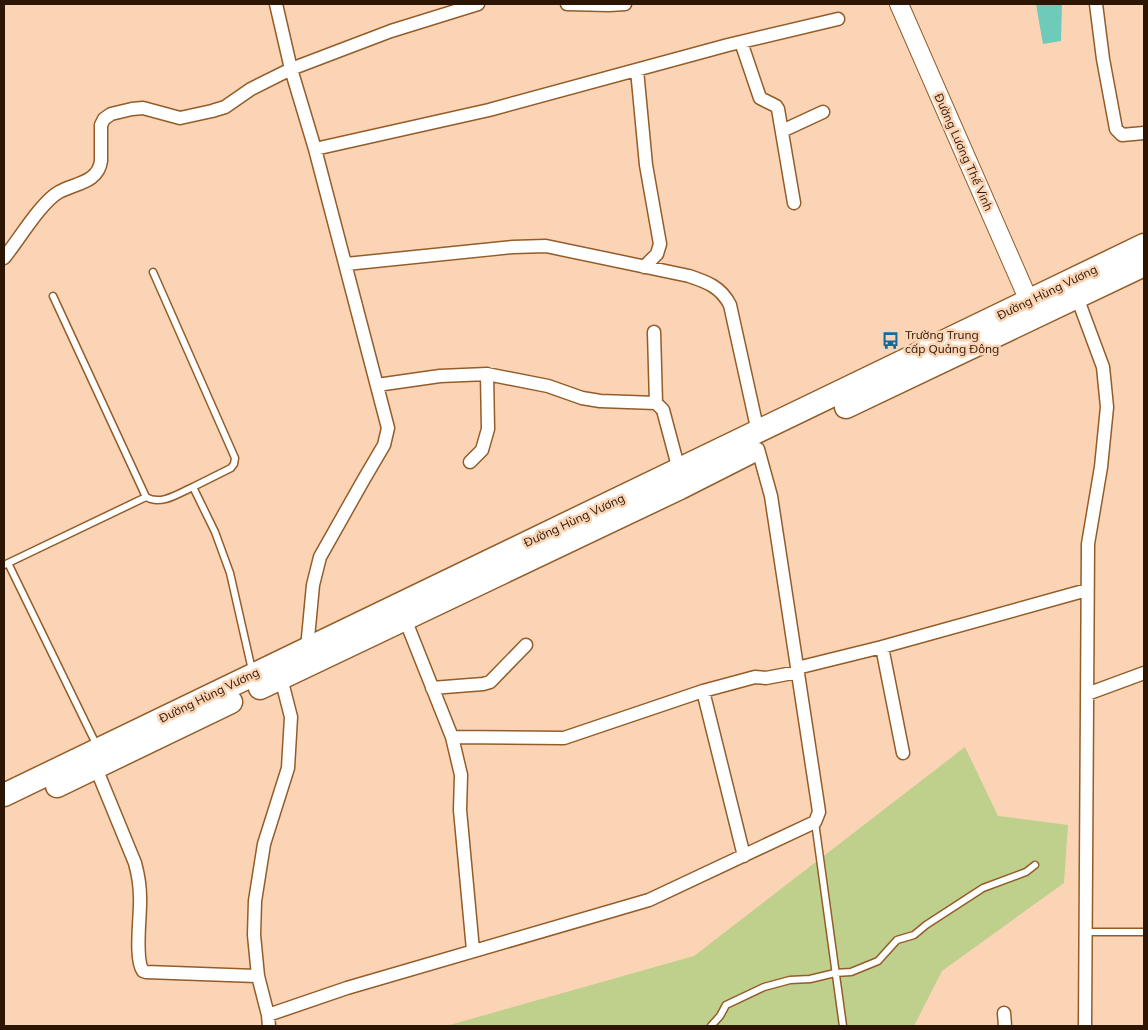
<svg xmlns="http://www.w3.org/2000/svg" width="1148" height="1030" viewBox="0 0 1148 1030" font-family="Mulish,sans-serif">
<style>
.green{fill:#bed08c}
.building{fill:#6ecab9}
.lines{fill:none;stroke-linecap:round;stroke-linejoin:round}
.lane-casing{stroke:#945c28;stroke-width:9}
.street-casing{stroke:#945c28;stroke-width:15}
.secondary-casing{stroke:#945c28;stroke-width:20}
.highway-casing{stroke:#945c28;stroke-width:25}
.lane{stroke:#fff;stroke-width:6}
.street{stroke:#fff;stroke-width:12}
.secondary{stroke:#fff;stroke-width:18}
.highway{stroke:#fff;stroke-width:22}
.labels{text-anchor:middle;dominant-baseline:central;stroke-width:5;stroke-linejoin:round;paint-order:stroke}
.street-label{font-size:12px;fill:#2c1502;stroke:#fad4b5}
.poi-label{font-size:12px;fill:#2c1502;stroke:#fad4b5;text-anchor:start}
</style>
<rect width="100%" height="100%" fill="#fad4b5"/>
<path class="green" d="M965 747 998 816 1068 825 1064 883 942 971 914 1026H446L694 956Z"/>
<path class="building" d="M1036 4H1062L1061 41 1043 44Z"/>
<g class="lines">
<defs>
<path id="lane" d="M153 272 235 458 234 464 231 468 193 487
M53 296 146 497C161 506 179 493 193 487L215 532 230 573 252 670
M8 563 97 746
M4 565 146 497
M815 822 843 1026
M1086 932H1144
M711 1026 720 1016 726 1005 764 987 790 980 810 979 835 973 851 972 878 961 897 940 914 935 926 925 983 888 1026 872 1035 865"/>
<path id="street" d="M276 4 291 69 315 149 388 428 384 445 364 479 320 557 313 585 307 648
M567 4 609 5 625 4
M1096 4 1103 59 1116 129 1122 135 1144 133
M741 42 760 98 776 106 778 109 794 203
M637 70 646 165 660 244 657 254 644 267
M782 131 823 112
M315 149 489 110 728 45 838 19
M4 258C18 241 41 202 59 192 75 183 98 183 101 161V125L104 119 111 114 132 109 143 108 180 118 212 111 225 107 251 89 291 69 391 31 478 4
M346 264 513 247 546 246 689 276C707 282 721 287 730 305L758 432
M1077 297 1103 367 1107 407 1101 467 1088 544 1085 1026
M654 332 656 403
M377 385 440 376 487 374 548 386 582 398 600 401 656 403 663 410 679 470
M470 462 482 450 488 429 487 374
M405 619 452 737 461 775 460 810 473 950
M882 647 903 753
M797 668 882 647 1087 590
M432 688 483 684 490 682 526 645
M703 691 744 856
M1087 694 1144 673
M452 737 564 738 703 691 755 677 766 678 798 672
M96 768 135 863C138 874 140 885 140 897 141 914 134 959 143 971L146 972 258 976
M1004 1013 1005 1026
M268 1015 347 988 649 900 815 822 819 812 818 805 771 496 758 449
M269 1026 268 1015 258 976 254 935 255 901 264 844 288 768 291 717 281 678"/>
<path id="secondary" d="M899 4 1029 301"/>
<path id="highway" d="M846 407 1144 265
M260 688 680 488 751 452
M57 786 231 702
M4 795 1144 245"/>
</defs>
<use href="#lane" class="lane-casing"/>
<use href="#street" class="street-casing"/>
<use href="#secondary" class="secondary-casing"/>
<use href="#highway" class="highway-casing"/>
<use href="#lane" class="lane"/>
<use href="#street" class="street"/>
<use href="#secondary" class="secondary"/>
<use href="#highway" class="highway"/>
</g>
<defs>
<symbol id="bus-bare" viewBox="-9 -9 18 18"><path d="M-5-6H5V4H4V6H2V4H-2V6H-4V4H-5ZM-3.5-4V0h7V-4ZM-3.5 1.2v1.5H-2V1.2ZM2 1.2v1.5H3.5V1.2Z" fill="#156a9b" stroke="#fad4b5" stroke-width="2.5" paint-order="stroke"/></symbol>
</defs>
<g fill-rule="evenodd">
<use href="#bus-bare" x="878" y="328" width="25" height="25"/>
</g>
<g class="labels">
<g class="street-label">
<text transform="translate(964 152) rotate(66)">Đường Lương Thế Vinh</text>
<text transform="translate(1047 292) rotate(-26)">Đường Hùng Vương</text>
<text transform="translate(574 520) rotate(-25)">Đường Hùng Vương</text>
<text transform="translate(209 695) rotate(-26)">Đường Hùng Vương</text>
</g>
<g class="poi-label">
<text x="905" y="334">Trường Trung<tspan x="905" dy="14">cấp Quảng Đông</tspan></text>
</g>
</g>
<rect width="1148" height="1030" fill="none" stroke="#2c1502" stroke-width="10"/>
</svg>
